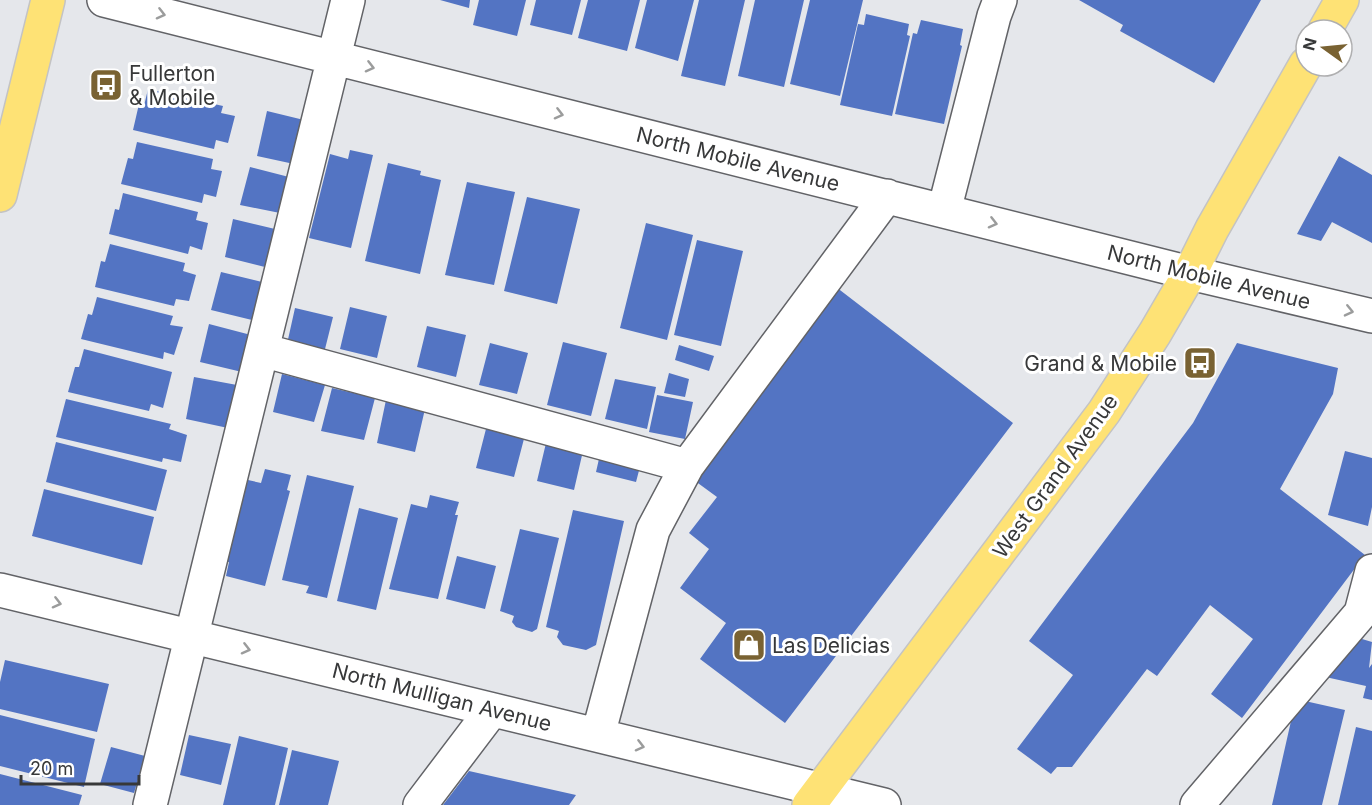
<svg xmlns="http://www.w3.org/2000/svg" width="1372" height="805" viewBox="0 0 1372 805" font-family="Inter,sans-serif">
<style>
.building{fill:#5374c3}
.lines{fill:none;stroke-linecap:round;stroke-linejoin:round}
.minor-casing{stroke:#626367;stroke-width:36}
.major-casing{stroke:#c3c3c4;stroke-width:36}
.minor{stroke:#fff;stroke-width:33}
.major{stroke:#fee275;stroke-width:33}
.oneway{stroke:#9b9c9c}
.labels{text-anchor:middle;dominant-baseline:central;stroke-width:6;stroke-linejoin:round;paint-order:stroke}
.poi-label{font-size:21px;fill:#373839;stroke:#fff;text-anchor:start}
.street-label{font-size:21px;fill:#373839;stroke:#fff}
</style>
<rect width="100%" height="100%" fill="#e5e7eb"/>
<path class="building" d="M440 0H470L469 8Z
M479 0H526L517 36 473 25Z
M536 0H581L572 35 530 25Z
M588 0H640L627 51 578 38Z
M647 0H694L678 61 635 48Z
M699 0H745L725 86 681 76Z
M755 0H804L784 87 738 76Z
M810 0H863L840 96 790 84Z
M1079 0H1261L1214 83 1120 31 1123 25Z
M866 14 909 24 907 35 910 36 892 116 840 105 858 24 864 25Z
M921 20 963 29 960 45 962 46 944 124 895 114 913 33 917 34Z
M148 89 223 106 221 113 235 116 228 143 216 140 214 149 133 130 139 104 144 106Z
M267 111 304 120 294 164 257 156Z
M137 142 213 159 211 169 222 171 216 197 204 194 202 203 121 184 128 158 133 159Z
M350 150 373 155 351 248 309 238 330 154 348 159Z
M1339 156 1372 175V243L1332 222 1321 241 1297 234Z
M388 163 421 171 420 175 441 180 420 274 365 261Z
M250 167 289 177 280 213 240 205Z
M467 182 515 192 494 285 445 275Z
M123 193 198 212 196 220 208 223 202 250 190 246 188 254 109 234 115 209 119 210Z
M527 197 580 209 557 304 504 291Z
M233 219 275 229 265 267 225 257Z
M646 223 693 235 667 340 620 328Z
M697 240 743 251 721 346 674 335Z
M110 244 185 263 183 271 196 275 189 301 176 299 174 306 95 287 101 261 105 262Z
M221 272 262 282 252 320 211 310Z
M836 287 1013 423 785 723 700 659 726 623 680 588 709 549 689 533 717 497 691 478Z
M97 297 173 316 170 325 183 327 174 355 164 352 163 359 81 339 88 314 92 315Z
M350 307 387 316 377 358 340 349Z
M295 308 333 317 324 353 287 344Z
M209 324 251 335 242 372 200 362Z
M427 326 466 335 456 377 417 367Z
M563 342 607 353 591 416 547 405Z
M490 343 528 353 517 394 479 385Z
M1237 343 1338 368 1333 394 1280 489 1365 555 1242 718 1211 694 1253 639 1210 605 1157 676 1147 669 1072 767H1057L1051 774 1017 749 1073 675 1029 641 1193 423Z
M679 345 714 356 709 371 675 360Z
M84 349 172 372 163 408 151 404 149 411 68 392 75 367H79Z
M669 373 689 379 685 397 664 393Z
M282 374 325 385 314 422 273 412Z
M194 377 237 385 228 428 186 419Z
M615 379 656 387 647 429 605 419Z
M332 388 375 398 364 440 321 431Z
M657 395 693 402 685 439 649 432Z
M66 399 171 424 169 429 187 435 181 462 163 458 162 462 56 437Z
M386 400 425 409 415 452 377 443Z
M487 425 525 435 514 477 476 468Z
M56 442 167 470 156 511 46 482Z
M546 443 583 451 574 490 537 481Z
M601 450 642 459 636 482 596 472Z
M1345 451 1372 458V507L1368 526 1328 515Z
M265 469 291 475 287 490 290 491 265 586 226 576 229 562H227L248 480 261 483Z
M307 475 354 486 327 598 306 593 309 586 282 580Z
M44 489 154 517 142 565 32 536Z
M430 495 459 502 455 515H458L438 599 389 589 411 504 427 508Z
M359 508 398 518 376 610 337 601Z
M573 510 624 521 596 645 586 650 563 645 557 637 559 631 546 627Z
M520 529 559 538 537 629 532 632 516 627 512 622 514 616 500 611Z
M457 556 496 566 485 609 446 599Z
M1352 636 1372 642 1369 668 1372 664V700L1363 698 1366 686 1321 676Z
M5 660 109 684 97 732 0 709V682Z
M1296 699 1345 710 1322 805H1272Z
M0 715 95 739 84 787 0 766Z
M1356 727 1372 731V805H1338Z
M189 735 231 744 221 785 180 775Z
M239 736 288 748 275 805H223Z
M111 747 145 756 134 793 100 784Z
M292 750 339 761 328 805H279Z
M469 771 576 795 569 805H443Z
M0 774 82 795 79 805H0Z"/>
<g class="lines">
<defs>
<path id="minor" d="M104 0 1190 273 1372 316
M944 211 994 16 1000 0
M262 350 687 466
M0 590 884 805
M598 735 653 530 687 466 887 196
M150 805 348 0
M420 805 492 710
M1197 805 1361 613 1372 571"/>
<path id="major" d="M1325 30 1342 0
M0 195 48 0
M809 805 1104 412 1155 333 1190 273 1212 229 1306 64"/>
</defs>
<use href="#minor" class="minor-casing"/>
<use href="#major" class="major-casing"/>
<use href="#minor" class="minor"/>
<use href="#major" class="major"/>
</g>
<defs><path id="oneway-chevron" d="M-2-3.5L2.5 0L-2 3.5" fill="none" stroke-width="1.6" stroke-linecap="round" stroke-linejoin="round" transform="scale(1.5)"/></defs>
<g class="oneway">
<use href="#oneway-chevron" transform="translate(161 14) rotate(14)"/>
<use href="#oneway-chevron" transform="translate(370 67) rotate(14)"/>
<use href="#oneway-chevron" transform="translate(559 114) rotate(14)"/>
<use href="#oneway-chevron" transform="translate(993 223) rotate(14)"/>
<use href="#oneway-chevron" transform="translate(1349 311) rotate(13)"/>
<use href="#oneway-chevron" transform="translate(57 603) rotate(14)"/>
<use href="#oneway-chevron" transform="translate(246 649) rotate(14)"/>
<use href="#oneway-chevron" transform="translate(640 746) rotate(14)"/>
</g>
<defs>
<symbol id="bus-square" viewBox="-11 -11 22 22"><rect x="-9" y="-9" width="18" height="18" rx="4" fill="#796232" stroke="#fff"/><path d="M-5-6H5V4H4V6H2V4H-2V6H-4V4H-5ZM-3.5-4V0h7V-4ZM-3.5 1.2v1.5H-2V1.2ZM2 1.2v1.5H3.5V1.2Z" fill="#fff"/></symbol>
<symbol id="shop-square" viewBox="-11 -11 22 22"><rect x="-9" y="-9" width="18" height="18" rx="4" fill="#796232" stroke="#fff"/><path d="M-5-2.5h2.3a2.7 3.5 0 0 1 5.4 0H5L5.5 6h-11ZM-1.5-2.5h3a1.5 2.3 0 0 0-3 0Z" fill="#fff"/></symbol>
</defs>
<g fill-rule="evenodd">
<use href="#bus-square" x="87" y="66" width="38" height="38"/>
<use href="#bus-square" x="1181" y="344" width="38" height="38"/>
<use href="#shop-square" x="730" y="626" width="38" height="38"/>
</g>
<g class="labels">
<g class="poi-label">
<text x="129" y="73">Fullerton<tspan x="129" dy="24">&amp; Mobile</tspan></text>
<text x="1177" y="363" text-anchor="end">Grand &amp; Mobile</text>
<text x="772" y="645">Las Delicias</text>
</g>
<g class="street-label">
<text transform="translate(738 159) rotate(14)">North Mobile Avenue</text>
<text transform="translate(1209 277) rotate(14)">North Mobile Avenue</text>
<text transform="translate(1055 476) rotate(-54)">West Grand Avenue</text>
<text transform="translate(442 697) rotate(14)">North Mulligan Avenue</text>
</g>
</g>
<g transform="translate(1324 48) rotate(285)"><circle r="28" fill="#ffffff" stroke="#afafb0" stroke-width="1.5"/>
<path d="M0-4.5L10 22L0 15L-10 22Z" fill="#796232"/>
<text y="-9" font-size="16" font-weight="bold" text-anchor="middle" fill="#373839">N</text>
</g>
<path d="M21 775v9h118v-9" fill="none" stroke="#373839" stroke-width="3"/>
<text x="30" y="775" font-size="18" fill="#373839" stroke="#ffffff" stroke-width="4.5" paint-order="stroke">20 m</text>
</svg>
